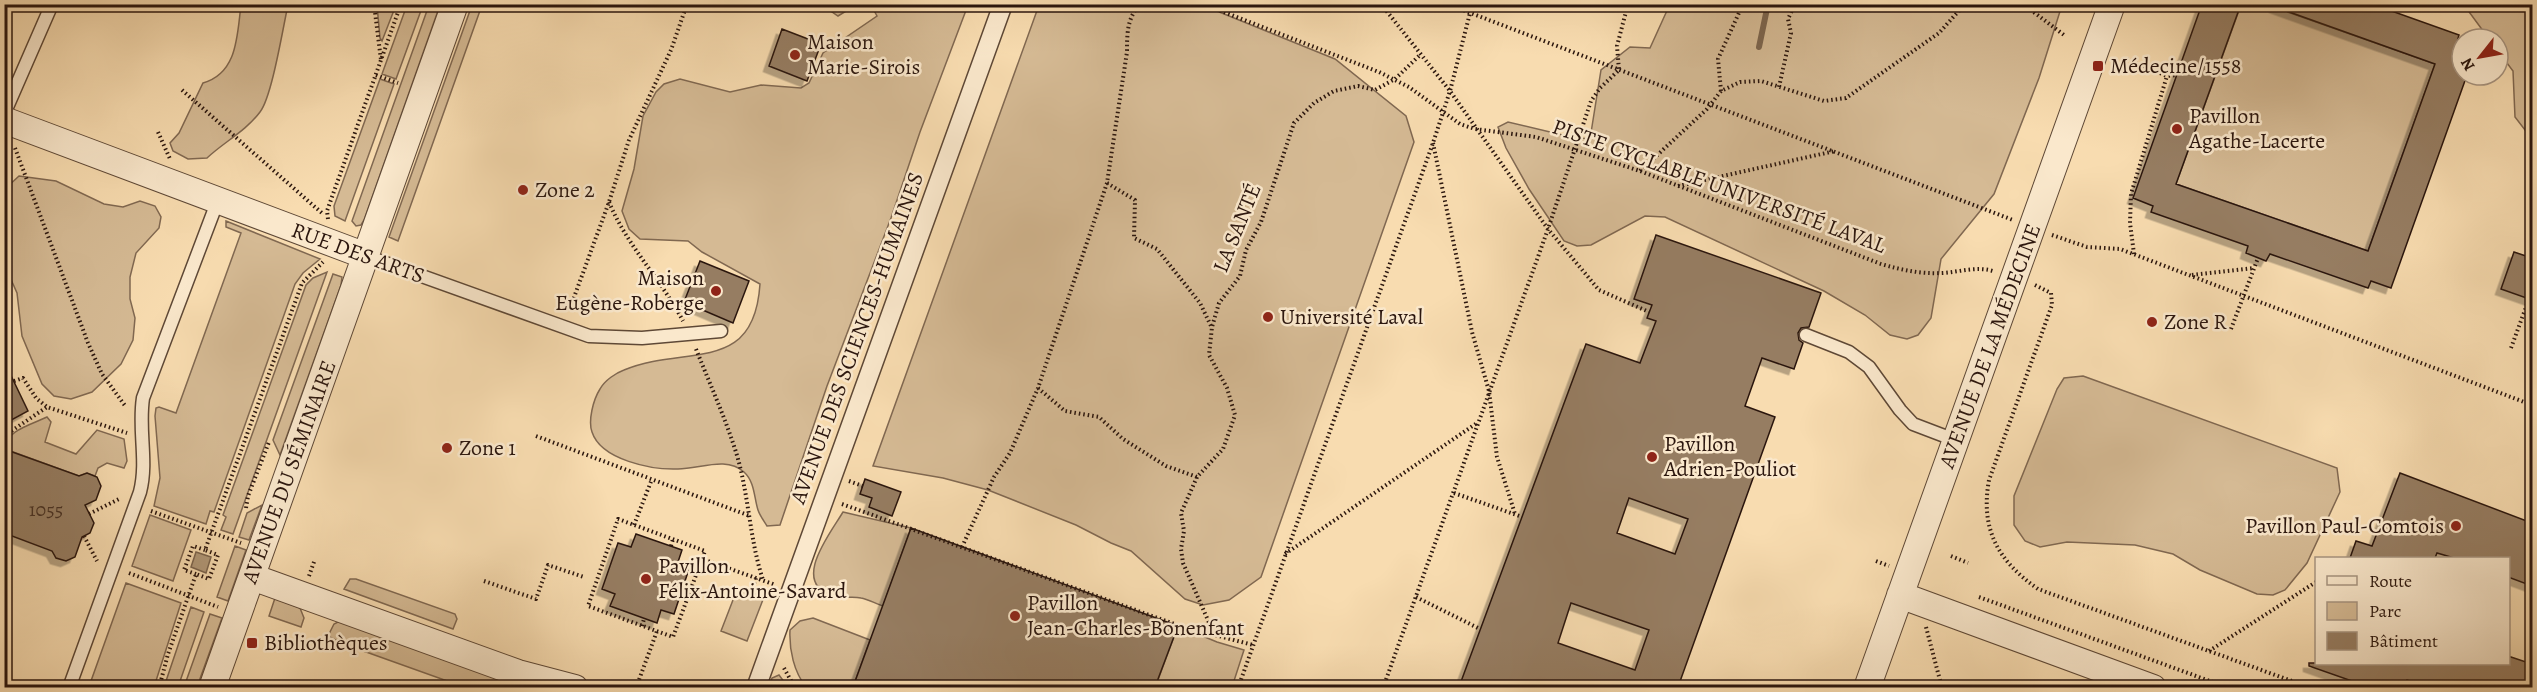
<svg xmlns="http://www.w3.org/2000/svg" width="2537" height="692" viewBox="0 0 2537 692" font-family="Alegreya,serif">
<style>
.green{fill:#d5ba94;stroke:#806851;stroke-width:1.5}
.water{fill:#b29979;stroke:#7c654e;stroke-width:1.5}
.lines{fill:none;stroke-linecap:round;stroke-linejoin:round}
.stream{stroke:#7c654e;stroke-width:6}
.building{fill:#967d62;stroke:#2b160e;stroke-width:1.5;fill-rule:evenodd;filter:url(#shadow)}
.service-casing{stroke:#5e4836;stroke-width:15}
.pedestrian-casing{stroke:#5e4836;stroke-width:21}
.minor-casing{stroke:#5e4836;stroke-width:28}
.path{stroke:#2b160e;stroke-width:4;stroke-dasharray:1.5 3;stroke-linecap:butt}
.service{stroke:#fae8cc;stroke-width:12}
.pedestrian{stroke:#fae8cc;stroke-width:18}
.minor{stroke:#fae8cc;stroke-width:26}
.poi-dot{fill:#8f2418;stroke:#fae8cc;stroke-width:2}
.labels{text-anchor:middle;dominant-baseline:central;stroke-width:5;stroke-linejoin:round;paint-order:stroke}
.number-label{font-size:20px;fill:#463023}
.poi-label{font-size:22px;fill:#2b160e;stroke:#fae8cc;text-anchor:start}
.street-label{font-size:22px;fill:#2b160e;stroke:#fae8cc}
</style>
<defs>
<filter id="shadow"><feDropShadow dx="-5.5" dy="5.5" stdDeviation="0" flood-color="#0004"/></filter>
</defs>
<rect width="100%" height="100%" fill="#f8dcb0"/>
<filter id="stains"><feTurbulence type="fractalNoise" baseFrequency=".00333" numOctaves="4"/><feColorMatrix values="0 0 0 0 .2 0 0 0 0 .09 0 0 0 0 .02 0 0 0 .5 -.17"/></filter>
<radialGradient id="worn" r=".72"><stop offset=".6" stop-color="#630" stop-opacity="0"/><stop offset="1" stop-color="#630" stop-opacity=".3"/></radialGradient>
<path class="green" d="M1670 4 2062 5 2039 78 1994 194 1941 259 1931 318 1918 335 1907 339 1890 335 1865 315 1824 291 1665 217 1645 216 1591 245 1577 246 1564 241 1529 189 1506 148 1498 127 1508 122 1571 137 1590 139 1601 70 1630 47 1650 48Z
M241 5H288C283 27 272 97 260 112 246 131 224 142 207 158L188 159 173 151 170 143 179 133 203 83C238 73 237 35 241 5Z
M377 5H396L382 41 380 38Z
M407 5H423L396 79 382 74Z
M429 5H440L364 220 361 225 356 226 352 221Z
M472 5H482L398 241 389 237Z
M822 5H856L838 16Z
M871 5H968L920 132 891 218 827 386 780 525 767 526C764 521 760 516 758 510 754 498 755 482 744 472 726 456 700 469 678 469 652 470 601 460 592 432 588 421 593 400 600 389 605 380 616 373 624 370 686 344 754 376 760 284L702 252 688 241 640 239 629 229 622 211 634 169 643 116 656 92 664 84 680 79 730 92 761 85 801 88 809 83 823 53 877 16Z
M1039 5H1202L1335 59 1406 116 1414 142 1261 577 1229 600 1203 605 1185 599 1131 551 1111 543 1076 525 988 490 943 478 873 466Z
M2241 5H2268L2435 64 2368 251 2176 184Z
M2464 5H2532V139L2515 117 2513 71 2498 51V39H2489Z
M380 79 394 84 345 221 335 216 334 206Z
M19 176 56 181 104 204 123 207 140 201 155 206 161 217 159 228 136 253 130 277V299L135 318 133 340 121 364 92 392 71 399 54 396 42 384 22 336 17 293 5 266V189Z
M226 221 320 259 303 273 295 284 214 512 210 511 206 524 154 506 160 478 155 416 156 408 159 407 176 413 241 233 226 227Z
M327 272 233 534 221 530 226 517 223 515 306 285 313 278Z
M333 274 342 277 341 285 280 455 273 440Z
M2083 376 2337 468 2340 492 2307 563 2285 590 2273 595 2257 594 2200 570 2173 554 2135 545 2067 542 2040 547 2025 541 2014 525V496L2057 389 2064 378Z
M47 417 51 422 45 442 76 454 97 430 124 439 127 461 124 468 107 463 98 468 95 476 87 473 79 476 5 449C4 431 33 424 47 417Z
M262 505 249 540 239 537 247 513Z
M843 512 911 528 883 606C876 604 868 599 861 598 852 596 843 599 833 596 790 583 830 534 843 512Z
M150 515 191 530 173 581 132 566Z
M235 546 246 550 228 601 217 597Z
M350 579H356L455 614 457 619 453 629 344 589Z
M126 583 181 603 154 687H101L91 681Z
M738 587 764 597 747 641 721 631Z
M275 598 300 608 304 618 301 627 269 616Z
M191 607 204 612 178 687H164Z
M210 614 222 618 197 687H184Z
M813 618 870 640 853 687H806C794 672 789 650 790 630L800 621Z
M340 621 498 679 502 687H464L341 643 328 636 334 624Z
M1178 626 1217 642 1244 650 1232 687 1155 688Z
M779 675 788 687H769L772 678Z"/>
<path class="water" d="M196 552 211 557 206 573 191 567Z"/>
<g class="lines">
<path class="stream" d="M1759 47 1768 4"/>
</g>
<path class="building" d="M2202 4H2241L2176 184 2368 251 2435 64 2275 7V4H2372L2459 35 2457 42 2462 44V75H2467L2391 288 2371 281 2368 288 2270 254 2266 261 2246 253 2248 246 2151 212 2153 206 2133 198Z
M782 29 821 44 807 81 769 66Z
M1656 235 1821 293 1809 327 1801 328 1798 333 1799 340 1803 343 1794 369 1762 358 1745 406 1775 417 1678 687H1459L1586 344 1640 363 1656 321 1647 318 1652 305 1634 299ZM1629 498 1688 519 1675 554 1617 533ZM1571 603 1649 630 1635 670 1558 643Z
M2514 252 2532 258V300L2501 289Z
M700 261 749 281 733 323 684 302Z
M4 361 28 411 4 424Z
M4 449 79 476 87 473 97 477 101 486 96 500 85 505 94 523 90 533 82 537 75 557 66 561 56 558 52 551 4 533Z
M2400 473 2532 523V586L2508 577V558H2454L2437 553 2435 558H2350L2356 541 2372 546Z
M865 479 901 492 892 516 869 507 872 498 860 494Z
M911 528 1178 626 1155 687H853Z
M636 534 682 550 677 565 689 569 674 614 661 610 657 623 610 606 615 594 602 589 618 543 631 547Z
M2508 656 2532 664V687H2426L2407 680 2404 687H2369L2309 666V663H2508Z"/>
<g class="lines">
<defs>
<path id="service" d="M4 114 52 4
M366 256 589 336 642 338 721 331
M1806 335 1849 352 1869 367 1900 410 1913 424 1955 440
M69 688 140 492C148 461 138 430 143 398L218 200"/>
<path id="pedestrian" d="M756 688 1003 4"/>
<path id="minor" d="M4 120 366 256
M252 577 518 673 575 688
M1900 595 2153 688
M212 688 455 4
M1867 688 2112 4"/>
</defs>
<use href="#service" class="service-casing"/>
<use href="#pedestrian" class="pedestrian-casing"/>
<use href="#minor" class="minor-casing"/>
<path class="path" d="M374 4 381 60
M1203 4 1379 72 1409 87 1460 124 1475 129 1536 137 1640 171 1881 264C1902 270 1920 274 1942 273 1960 272 1976 266 1993 271
M1381 4 1450 91 1548 229 1599 290 1649 312
M1447 4 2013 220
M2023 4 2064 35
M2127 59 2167 76 2177 75
M376 75 398 83
M1779 87 1791 33 1788 19 1795 4
M182 90 323 214
M1721 91 1718 59 1743 4
M158 132 170 159
M1433 143 1472 332 1489 391 1497 457 1515 514
M15 148 88 343 102 374 126 407
M1640 171 1707 109 1721 91 1740 82 1761 81 1824 101 1846 98 1939 33 1965 4
M1107 183 1135 200 1134 238 1157 249 1200 303 1211 326
M1678 186 1835 151
M609 202C627 246 661 279 683 321
M328 219 327 211 401 4
M2052 235 2087 247 2120 249 2532 405
M2134 254 2130 223 2131 194 2167 76
M2192 275 2254 268
M2035 285 2051 293 2052 305 1989 480C1980 529 1998 561 2038 589L2311 688
M569 311 609 202 629 140 671 50 687 4
M2231 329 2258 258
M2511 348 2529 299
M696 349C709 382 724 415 735 449 749 492 749 538 763 580
M14 381 23 378 36 398 47 407 127 433
M1038 388 1065 411 1099 417 1123 439 1166 466 1197 477 1223 449 1235 415 1227 388 1209 355 1212 327 1219 303 1240 276 1246 250 1261 222 1294 123 1314 103 1334 91 1358 86 1375 90 1395 79 1420 55
M4 436 47 407
M536 436 750 516
M1197 477 1181 513 1184 531 1181 549 1183 563 1214 634
M849 481 863 486
M1454 493 1522 517
M842 504 1177 625 1253 645
M246 508 248 496 269 442
M151 511 241 543
M89 514 119 499
M634 525 652 479
M84 536 97 561
M671 546 673 539
M962 547 994 477 1010 453 1038 388 1107 183 1127 52C1127 34 1127 18 1140 4
M1285 554 1477 423
M1951 556 1968 563
M702 559 673 637 588 606 618 519 705 551 702 559 776 585
M1876 561 1889 566
M129 573 218 607
M196 574 184 570 193 546 205 550
M309 576 315 559
M484 581 536 599 548 565 584 577
M751 592 756 578
M1416 597 1480 629
M1979 597 2229 688
M642 626 644 619
M1926 627 1942 688
M2209 651 2316 582
M784 668 795 688
M159 688 168 654 196 574 209 579 218 555 205 550 302 283 323 262
M636 688 657 631
M1238 688 1433 143 1450 91 1470 13
M1383 688 1548 229 1591 101 1600 88 1619 70 1617 46 1628 4"/>
<use href="#service" class="service"/>
<use href="#pedestrian" class="pedestrian"/>
<use href="#minor" class="minor"/>
</g>
<g class="poi-dot">
<circle cx="795" cy="55" r="6"/>
<rect x="2092" y="60" width="12" height="12" rx="3"/>
<circle cx="2177" cy="129" r="6"/>
<circle cx="523" cy="190" r="6"/>
<circle cx="716" cy="291" r="6"/>
<circle cx="1268" cy="317" r="6"/>
<circle cx="2152" cy="322" r="6"/>
<circle cx="447" cy="448" r="6"/>
<circle cx="1652" cy="457" r="6"/>
<circle cx="2456" cy="526" r="6"/>
<circle cx="646" cy="579" r="6"/>
<circle cx="1015" cy="616" r="6"/>
<rect x="246" y="637" width="12" height="12" rx="3"/>
</g>
<g class="labels">
<g class="number-label">
<text x="46" y="509">1055</text>
</g>
<g class="poi-label">
<text x="807" y="42">Maison<tspan x="807" dy="25">Marie-Sirois</tspan></text>
<text x="2110" y="66">Médecine/1558</text>
<text x="2189" y="116">Pavillon<tspan x="2189" dy="25">Agathe-Lacerte</tspan></text>
<text x="535" y="190">Zone 2</text>
<text x="704" y="278" text-anchor="end">Maison<tspan x="704" dy="25">Eugène-Roberge</tspan></text>
<text x="1280" y="317">Université Laval</text>
<text x="2164" y="322">Zone R</text>
<text x="1664" y="444">Pavillon<tspan x="1664" dy="25">Adrien-Pouliot</tspan></text>
<text x="459" y="448">Zone 1</text>
<text x="2444" y="526" text-anchor="end">Pavillon Paul-Comtois</text>
<text x="658" y="566">Pavillon<tspan x="658" dy="25">Félix-Antoine-Savard</tspan></text>
<text x="1027" y="603">Pavillon<tspan x="1027" dy="25">Jean-Charles-Bonenfant</tspan></text>
<text x="264" y="643">Bibliothèques</text>
</g>
<g class="street-label">
<text transform="translate(1719 186) rotate(20)">PISTE CYCLABLE UNIVERSITÉ LAVAL</text>
<text transform="translate(1237 228) rotate(-68)">LA SANTÉ</text>
<text transform="translate(358 253) rotate(20)">RUE DES ARTS</text>
<text transform="translate(857 338) rotate(-70)">AVENUE DES SCIENCES-HUMAINES</text>
<text transform="translate(1990 346) rotate(-70)">AVENUE DE LA MÉDECINE</text>
<text transform="translate(289 472) rotate(-70)">AVENUE DU SÉMINAIRE</text>
</g>
</g>
<rect width="2537" height="692" fill="none" stroke="#f8dcb0" stroke-width="24"/>
<rect x="6" y="6" width="2525" height="680" fill="none" stroke="#2b160e" stroke-width="3"/>
<rect x="12" y="12" width="2513" height="668" fill="none" stroke="#2b160e" stroke-width="1.5"/>
<rect x="2315" y="557" width="195" height="108" fill="#fae8cc" stroke="#a79480" stroke-width="1.5"/>
<rect x="2327" y="576" width="30" height="9" fill="#fae8cc" stroke="#a79480" stroke-width="1.5"/>
<text x="2369" y="587" font-size="18" fill="#2b160e">Route</text>
<rect x="2327" y="602" width="30" height="18" fill="#d5ba94" stroke="#a79480" stroke-width="1.5"/>
<text x="2369" y="617" font-size="18" fill="#2b160e">Parc</text>
<rect x="2327" y="632" width="30" height="18" fill="#967d62" stroke="#a79480" stroke-width="1.5"/>
<text x="2369" y="647" font-size="18" fill="#2b160e">Bâtiment</text>
<g transform="translate(2480 57) rotate(239)"><circle r="28" fill="#fae8cc" stroke="#a79480" stroke-width="1.5"/>
<path d="M0-4.5L10 22L0 15L-10 22Z" fill="#8f2418"/>
<text y="-9" font-size="16" font-weight="bold" text-anchor="middle" fill="#2b160e">N</text>
</g>
<rect width="100%" height="100%" filter="url(#stains)"/>
<rect width="100%" height="100%" fill="url(#worn)"/>
</svg>
